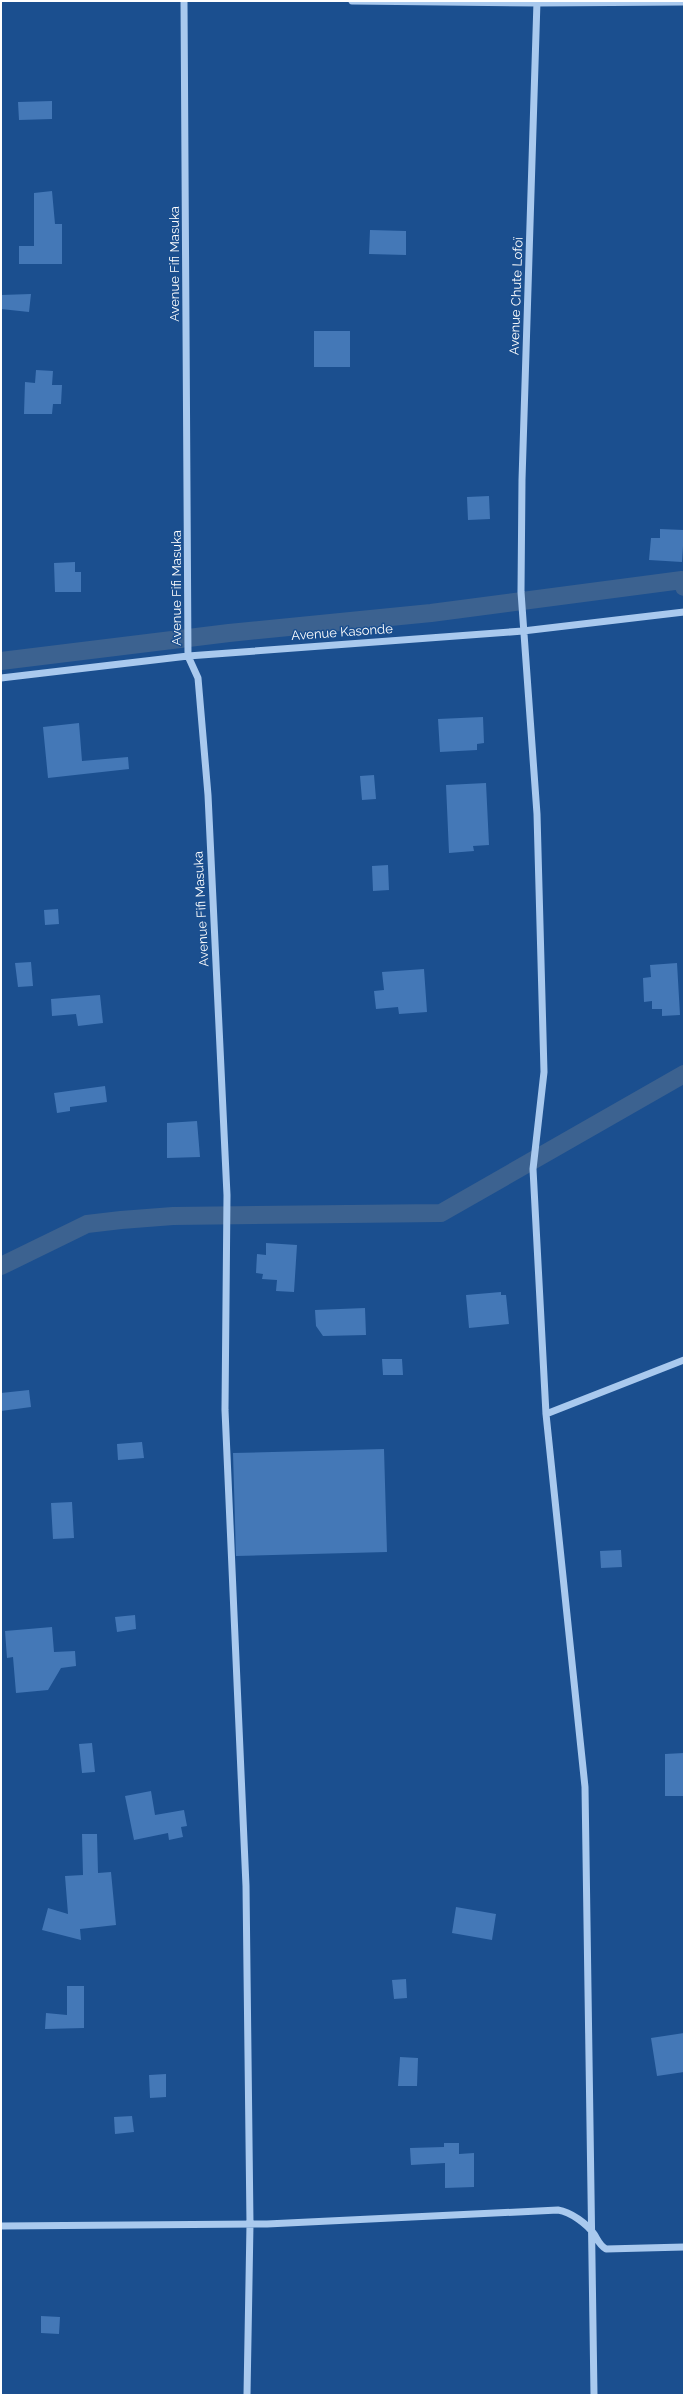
<svg xmlns="http://www.w3.org/2000/svg" width="685" height="2396" viewBox="0 0 685 2396" font-family="Raleway,sans-serif">
<style>
.lines{fill:none;stroke-linecap:round;stroke-linejoin:round}
.canal{stroke:#3c6290;stroke-width:18}
.building{fill:#4478b7}
.minor{stroke:#a9c9ee;stroke-width:7}
.labels{text-anchor:middle;dominant-baseline:central;stroke-width:3;stroke-linejoin:round;paint-order:stroke}
.street-label{font-size:13px;fill:#fff;stroke:#1b4f8f}
</style>
<rect width="100%" height="100%" fill="#1b4f8f"/>
<g class="lines">
<path class="canal" d="M1 661 229 633 431 613 682 580 684 587
M1 1266 87 1224 121 1220 173 1216 441 1213 684 1074"/>
</g>
<path class="building" d="M52 101V119L19 120 18 102Z
M52 191 55 224H62V264H19V246H34V193Z
M370 230 406 231V255L369 254Z
M31 294 29 312 1 309V295Z
M314 331H350V367H314Z
M36 370 53 371 52 385H62L61 404H53L52 414H24L25 382 35 383Z
M489 496 490 519 468 520 467 497Z
M660 529 684 530 682 562 649 560 651 538H660Z
M75 562V572H81V592H55L54 563Z
M483 717 484 743 477 744V750L440 752 438 719Z
M79 723 82 761 128 757 129 769 48 778 43 727Z
M374 775 376 799 362 800 360 776Z
M486 783 489 845 473 846 474 851 449 853 446 785Z
M388 865 389 890 373 891 372 866Z
M58 909 59 924 45 925 44 910Z
M31 962 33 986 18 987 15 963Z
M677 963 680 1015 662 1016V1009H652V1001L644 1002 643 978 651 977 650 965Z
M424 969 427 1012 399 1014 398 1007 376 1009 374 991 384 990 382 972Z
M100 995 103 1023 78 1026 76 1014 52 1016 51 999Z
M105 1086 107 1102 70 1107V1111L57 1113 54 1093Z
M197 1121 200 1157 167 1158V1123Z
M266 1243 297 1245 294 1292 276 1291 277 1280 262 1279 263 1274 256 1273 257 1254 266 1255Z
M501 1292V1295H506L509 1324 469 1328 466 1295Z
M365 1308 366 1335 323 1336 316 1326 315 1310Z
M382 1359H402L403 1375H383Z
M29 1390 31 1407 1 1411V1393Z
M142 1442 144 1458 118 1460 117 1444Z
M384 1449 387 1552 236 1556 233 1453Z
M72 1502 74 1538 53 1539 51 1503Z
M621 1550 622 1567 601 1568 600 1551Z
M135 1615 136 1629 117 1632 115 1617Z
M52 1627 54 1652 75 1651 76 1666 61 1668 48 1690 16 1693 13 1657 7 1658 5 1631Z
M92 1743 95 1772 82 1773 79 1744Z
M684 1753V1796H665V1754Z
M151 1791 155 1815 184 1810 187 1826 181 1827 183 1837 169 1840 168 1833 134 1840 125 1796Z
M82 1834H97L98 1873 111 1872 116 1925 80 1929 81 1940 42 1930 48 1908 68 1914 65 1876 83 1875Z
M456 1907 496 1914 492 1940 452 1933Z
M406 1979 407 1998 394 1999 392 1980Z
M67 1986H84V2028L45 2029 46 2013 67 2015Z
M684 2033V2072L657 2076 651 2038Z
M400 2057 418 2058 417 2086H398Z
M166 2074V2097L150 2098 149 2075Z
M132 2116 134 2132 115 2134 114 2117Z
M444 2143H459V2154L474 2153V2187L445 2188V2163L411 2165 410 2148 444 2147Z
M41 2316 60 2317 59 2334 41 2333Z"/>
<g class="lines">
<path class="minor" d="M184 1 188 656 198 678 208 795 227 1195 225 1410 246 1886 250 2224 247 2395
M352 1 537 3 684 2
M537 1 522 480 521 592 537 814 544 1072 533 1169 546 1414 585 1787 594 2395
M1 678 188 656 523 631 684 612
M546 1414 684 1360
M1 2226 267 2224 558 2210C571 2212 587 2224 594 2234 598 2240 599 2245 606 2249L684 2247"/>
</g>
<g class="labels">
<g class="street-label">
<text transform="translate(174 264) rotate(-90)">Avenue Fifi Masuka</text>
<text transform="translate(516 296) rotate(-88)">Avenue Chute Lofoï</text>
<text transform="translate(176 588) rotate(-90)">Avenue Fifi Masuka</text>
<text transform="translate(342 632) rotate(-4)">Avenue Kasonde</text>
<text transform="translate(201 909) rotate(-93)">Avenue Fifi Masuka</text>
</g>
</g>
<rect width="685" height="2396" fill="none" stroke="#ffffff" stroke-width="4"/>
</svg>
